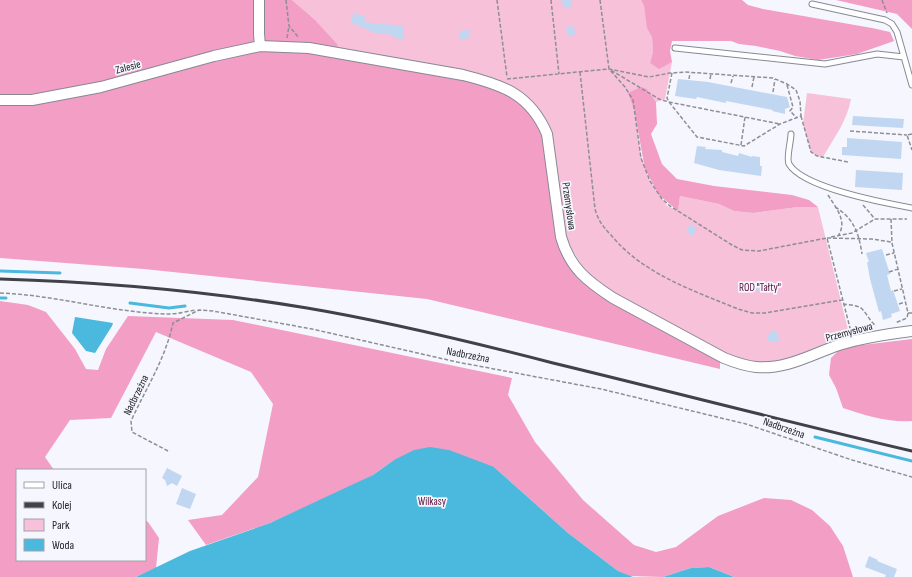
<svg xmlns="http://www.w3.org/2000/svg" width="912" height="577" viewBox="0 0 912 577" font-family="'Sofia Sans Condensed',sans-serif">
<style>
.green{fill:#f6c1d9}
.forest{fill:#f29ec5}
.water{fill:#4bb9dd}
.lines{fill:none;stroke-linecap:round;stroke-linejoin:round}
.stream{stroke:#4bb9dd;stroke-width:3}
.building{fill:#c0d6f1}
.lane-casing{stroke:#888895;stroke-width:7}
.street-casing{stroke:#888895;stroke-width:12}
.path{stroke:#8e8e95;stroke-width:1.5;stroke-dasharray:4 2;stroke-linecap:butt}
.lane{stroke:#fff;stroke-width:5}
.street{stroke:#fff;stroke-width:10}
.rail{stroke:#414147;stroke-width:3}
.labels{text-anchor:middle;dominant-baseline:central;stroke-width:3.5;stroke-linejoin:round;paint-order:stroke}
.street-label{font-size:11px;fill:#242429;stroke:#f6f6fe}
.park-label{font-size:11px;fill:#5a113b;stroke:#f6f6fe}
</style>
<rect width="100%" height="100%" fill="#f6f6fe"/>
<path class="green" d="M292 0H641L644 6 649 30 652 37 653 52 650 63 659 68 672 62 665 99 656 102 647 89 633 100 641 156 649 179 667 206 678 211 680 196 719 204 734 211 753 213 798 207H818L850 338 793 359 769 364 742 361 720 354 609 292 585 271 566 239 547 124 538 108 522 92 497 80 338 53 313 18Z
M807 93 851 99C847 121 834 138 823 157L817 156 811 152 803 124Z"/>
<path class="forest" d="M0 0H292L313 18 337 44 339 53 501 86 534 103 547 134 561 237 582 275 720 354V369L427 299 144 269 0 258Z
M641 0H742L748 5 763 9 872 28 890 32 894 41 857 54 818 60 795 56 780 51 756 46 739 44 731 41H672L670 51 672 62 659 69 650 63 653 52 652 37 647 28 644 6Z
M836 0H912V29L897 14Z
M641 87 647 89 656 102 657 124 651 134 662 164 677 179 714 186 792 195 809 200 818 207H798L753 213 734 211 719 204 680 196 678 211 659 195 645 169 634 109 628 93Z
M0 301 28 305 46 312 75 349 86 369 98 370 106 349 128 316 233 320 512 378 508 395 535 442 583 500 634 545 656 552 676 547 718 516 764 498 791 500 812 510 830 526 843 546 853 577H734L709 567 691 568 663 577 629 576 618 571 568 533 494 467 394 460 373 475 350 487 270 523 206 545 188 520 222 515 258 477 273 404 251 372 156 332 111 418 70 420 45 457 54 470H17V560H145V520L148 522 159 538 156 568 136 577H0Z
M912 339V421C889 423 864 415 843 408L836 388 829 375 831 358 838 351 854 346Z"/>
<path class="water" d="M75 317 113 323 112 326 95 353 86 351 72 333Z
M430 447 449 450 494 467 568 533 618 571 633 577H136L190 551 270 523 373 475 394 460 414 450Z
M709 567 734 577H663L691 568Z"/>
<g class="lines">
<path class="stream" d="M0 271 60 273
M0 298H6
M130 303 169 308 185 306
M815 437 912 461"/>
</g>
<path class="building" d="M562 0H572V7H563Z
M354 13 366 17 364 22 404 26 403 39 393 38V35L375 33 350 22Z
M574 26 575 36H567L566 27Z
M469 30 470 38 460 39 459 31Z
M678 79 708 82 787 97 790 107 785 109V114L772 111 773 110 726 101V103L697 97 696 99 675 96Z
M853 116 904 119 903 128 852 125Z
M847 138 902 142 901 159 842 155V147H847Z
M697 146 706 147 705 149 722 150V152L738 156 739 153 752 157V156L760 157V166H762L761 176 719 170 694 163Z
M856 170 903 173 902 190 855 187Z
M691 224 697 229 692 236 686 231Z
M882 249 890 274 887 275 891 291 893 290 900 311 891 314 892 317 883 320 881 311 879 312 870 279 867 262H869L866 253Z
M765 282 766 291 757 292 756 284Z
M770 331H778L779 342H768V335H770Z
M167 468 182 476 177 486 172 483 167 486 165 480 162 478Z
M182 488 196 494 190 509 176 504Z
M869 556 878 560 877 561 897 569 894 577H885L886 575 865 567Z"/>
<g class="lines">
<defs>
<path id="lane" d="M812 4 885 20 892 24 897 32 912 85
M675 48 825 64 877 54 904 57
M791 134C791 141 786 159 789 164 803 188 885 203 912 208"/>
<path id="street" d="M259 0V34L260 46
M0 100H32L101 87 214 56 260 46 309 48 463 75C503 85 530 94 547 134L561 237C570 268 587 281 613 298L724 358C734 362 745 366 756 367 786 370 812 354 839 345 862 338 888 334 912 331"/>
</defs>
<use href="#lane" class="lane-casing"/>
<use href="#street" class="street-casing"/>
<path class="path" d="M286 0 289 26 299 38
M497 0 507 77
M551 0 559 74
M600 0 609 69 625 87 633 100 641 158 650 181 662 199 670 206 732 245 742 250 759 251 827 238 851 332
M882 0 887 13
M287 38 289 26
M580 72 595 209C598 220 603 227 611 235 643 274 692 290 738 309L752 313H765L842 300
M672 73 667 98 669 102 697 137 744 146 780 124 801 116 800 101 796 90 787 84 773 78 685 72 672 73H670L649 77 609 69 659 99 669 102 780 124
M507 79 608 69
M689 79 690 73
M710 79 711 74
M731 83 733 76
M787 85 793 107 790 111 797 118
M752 87 754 77
M773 92 775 79
M801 116 811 152 817 156 848 162
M850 131 907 135
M912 134 907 135 912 150
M741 145 745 117
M828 195C836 208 848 221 838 236
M863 205 875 219H907
M835 207C854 218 859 234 862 254
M891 219 892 243 908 313 907 318 895 323
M831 237 852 233 875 219
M827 238 872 239 891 242
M886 255 894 253
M889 272 898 269
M894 291 902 289
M0 293C57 295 112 313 169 314 178 314 188 311 196 310
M843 304C848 305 855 305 859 307 865 309 869 321 876 326
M899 304 905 302
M908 313H912
M168 451 132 432 131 421C146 388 165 360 173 323L199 310 213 311 312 329 457 362 601 389 746 424 852 460 912 477"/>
<use href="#lane" class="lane"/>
<use href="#street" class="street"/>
<path class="rail" d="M0 279C103 282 205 291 307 308 390 322 472 342 553 363 673 392 792 423 912 451"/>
</g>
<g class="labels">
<g class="street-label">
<text transform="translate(128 67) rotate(-15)">Zalesie</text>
<text transform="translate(569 206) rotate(82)">Przemysłowa</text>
<text transform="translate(849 332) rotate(-15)">Przemysłowa</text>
<text transform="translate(468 355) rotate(11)">Nadbrzeżna</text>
<text transform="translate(136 395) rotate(-64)">Nadbrzeżna</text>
<text transform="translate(784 428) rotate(19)">Nadbrzeżna</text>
</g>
<g class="park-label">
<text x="760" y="287">ROD "Tałty"</text>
<text x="432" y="501">Wilkasy</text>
</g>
</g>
<rect x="16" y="469" width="130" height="92" fill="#f6f6fe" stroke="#a2a2a9"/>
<rect x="24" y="482" width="20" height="6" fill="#ffffff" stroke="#a2a2a9"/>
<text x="52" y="489" font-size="12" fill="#242429">Ulica</text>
<rect x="24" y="502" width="20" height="6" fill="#414147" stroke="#a2a2a9"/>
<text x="52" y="509" font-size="12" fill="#242429">Kolej</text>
<rect x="24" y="519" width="20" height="12" fill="#f6c1d9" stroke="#a2a2a9"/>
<text x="52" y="529" font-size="12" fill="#242429">Park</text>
<rect x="24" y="539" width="20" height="12" fill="#4bb9dd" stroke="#a2a2a9"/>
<text x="52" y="549" font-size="12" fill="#242429">Woda</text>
</svg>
